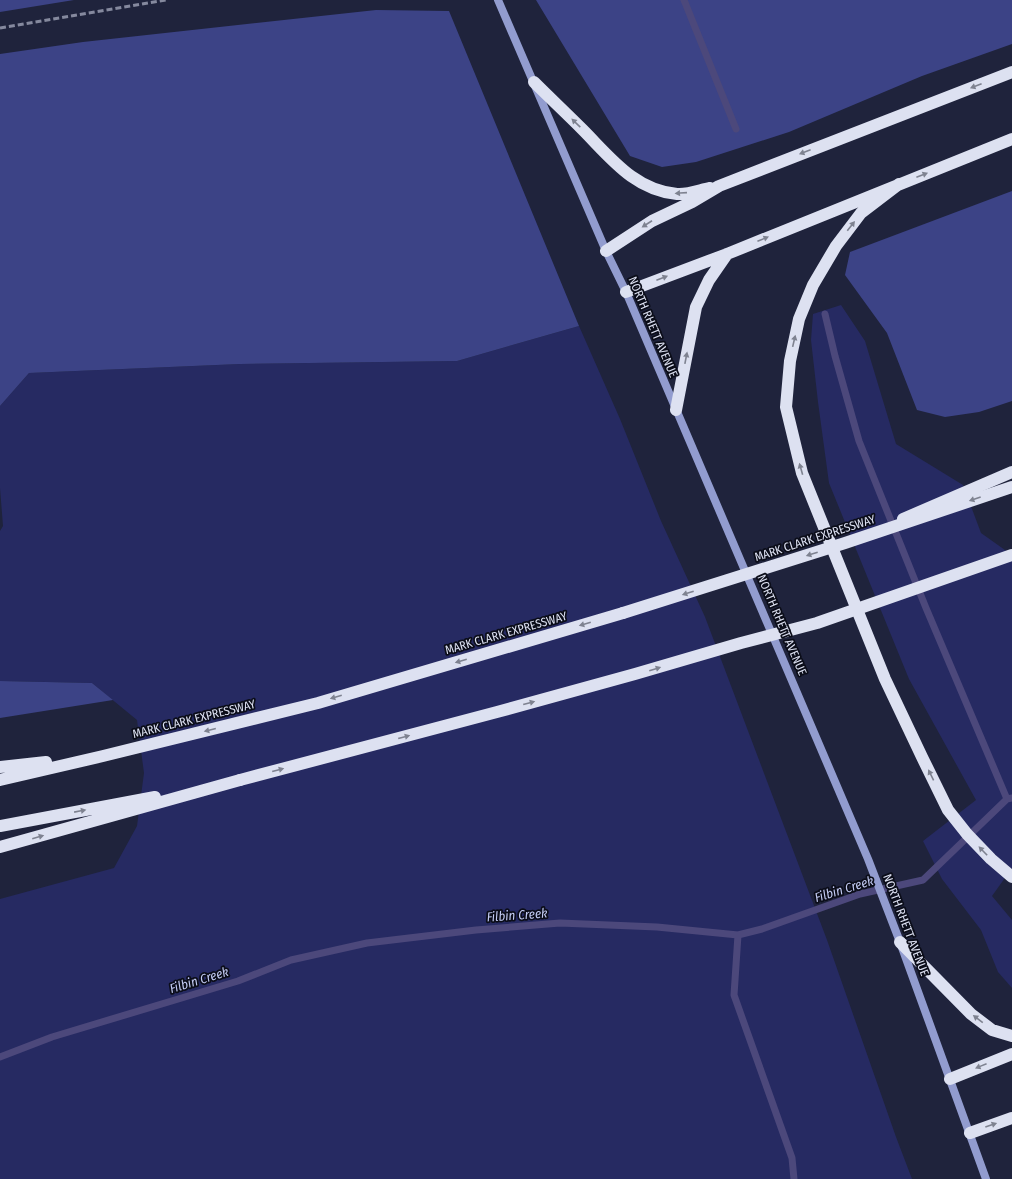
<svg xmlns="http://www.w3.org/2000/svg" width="1012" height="1179" viewBox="0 0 1012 1179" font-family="'Fira Sans Condensed',sans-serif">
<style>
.green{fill:#262a62}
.forest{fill:#3c4386}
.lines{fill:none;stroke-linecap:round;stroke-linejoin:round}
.stream{stroke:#4c487b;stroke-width:7}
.secondary{stroke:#929ccf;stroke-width:8}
.motorway{stroke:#dde1f1;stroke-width:12}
.rail{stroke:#85899e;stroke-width:3;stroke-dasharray:6 3;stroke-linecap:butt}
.motorway-bridge{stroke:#dde1f1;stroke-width:12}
.oneway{fill:#7e8290}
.labels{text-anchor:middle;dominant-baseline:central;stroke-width:3.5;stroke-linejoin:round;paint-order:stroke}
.street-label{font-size:12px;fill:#dee2f3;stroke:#0b0d19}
.water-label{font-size:13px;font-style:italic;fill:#c4ccf4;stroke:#0b0d19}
</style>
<rect width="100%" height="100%" fill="#1f233c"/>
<path class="green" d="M841 305 865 341 896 444 963 485 981 533 1012 555V868L992 896 1012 920V988L998 972 981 930 942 879 923 841 976 800 909 679 829 483 818 402 811 340 813 314Z
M579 326 620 419 661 521 705 617 827 940 896 1137 912 1179H0V899L114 868 137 826 144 773 137 720 92 683 0 681V531L3 526 0 488V406L29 373 240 364 457 361Z"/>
<path class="forest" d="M0 0H74L0 12Z
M536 0H1012V44L922 76 789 132 696 162 662 167 630 156Z
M376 10 449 11 579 326 457 361 240 364 29 373 0 406V54L83 42Z
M1012 191V401L979 412 945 417 917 410 887 333 845 275 850 252Z
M0 681 92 683 113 700 0 718Z"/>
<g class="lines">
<path class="stream" d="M684 0 736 129
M825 314 835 356 859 441 926 608 1007 799
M738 935 734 995 792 1158 794 1179
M0 1057 52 1037 238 981 291 960 367 943 476 930 560 923 657 927 738 935 762 929 860 894 923 880 1007 799 1012 798"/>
<path class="secondary" d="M498 0 606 251 626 292 868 859 900 942 986 1179"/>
<path class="motorway" d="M534 82C550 98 566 113 582 129 610 157 634 190 677 194 687 195 700 190 710 188
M899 184 861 213 836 246 813 285 799 319 790 361 786 407 802 473 885 679 922 757 948 810 967 834 991 859 1012 877
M606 251 652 221 692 202 719 186 1012 72
M626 292 727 254 1012 139
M676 410 696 307 709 280 727 254
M903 519 1012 472
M0 767 46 762
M0 780 103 756 318 703 623 613
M0 826 155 797
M0 847 240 780
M900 942 971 1014 992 1030 1012 1036
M950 1079 1012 1054
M970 1133 1012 1118"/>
<path class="rail" d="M0 28 166 0"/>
<path class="motorway-bridge" d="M623 613 845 543 1012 487
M240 780 497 712 635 674 741 643 817 623 1012 555"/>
</g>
<defs><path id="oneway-solid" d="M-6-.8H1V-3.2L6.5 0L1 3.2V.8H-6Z"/></defs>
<g class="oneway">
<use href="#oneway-solid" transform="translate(976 86) rotate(159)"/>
<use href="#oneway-solid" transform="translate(576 123) rotate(-136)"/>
<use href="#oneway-solid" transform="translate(805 152) rotate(159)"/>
<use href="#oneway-solid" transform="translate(922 175) rotate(-21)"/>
<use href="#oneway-solid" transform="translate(681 193) rotate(176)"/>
<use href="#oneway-solid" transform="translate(647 224) rotate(147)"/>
<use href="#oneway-solid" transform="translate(851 226) rotate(-52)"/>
<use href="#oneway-solid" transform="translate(763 239) rotate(-22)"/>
<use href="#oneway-solid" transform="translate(662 278) rotate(-21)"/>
<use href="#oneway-solid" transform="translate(794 341) rotate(-77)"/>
<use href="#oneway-solid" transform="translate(686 358) rotate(-79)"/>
<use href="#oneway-solid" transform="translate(801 469) rotate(-106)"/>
<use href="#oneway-solid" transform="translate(975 499) rotate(161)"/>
<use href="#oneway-solid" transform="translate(812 554) rotate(162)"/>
<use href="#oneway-solid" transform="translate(688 593) rotate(162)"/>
<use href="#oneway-solid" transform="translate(585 624) rotate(164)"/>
<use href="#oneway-solid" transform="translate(461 661) rotate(164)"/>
<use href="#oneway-solid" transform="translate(655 669) rotate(-17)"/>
<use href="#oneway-solid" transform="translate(336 697) rotate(164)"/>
<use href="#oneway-solid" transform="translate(529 703) rotate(-15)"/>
<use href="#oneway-solid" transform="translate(210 730) rotate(166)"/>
<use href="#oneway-solid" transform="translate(404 737) rotate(-15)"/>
<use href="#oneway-solid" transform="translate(278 770) rotate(-15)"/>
<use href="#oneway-solid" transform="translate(931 775) rotate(-116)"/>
<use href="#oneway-solid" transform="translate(80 811) rotate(-11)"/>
<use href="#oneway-solid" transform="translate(38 837) rotate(-16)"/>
<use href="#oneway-solid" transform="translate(983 851) rotate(-134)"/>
<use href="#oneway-solid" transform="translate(978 1019) rotate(-143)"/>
<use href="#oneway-solid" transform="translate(981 1066) rotate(158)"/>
<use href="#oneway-solid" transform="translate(991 1125) rotate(-19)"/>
</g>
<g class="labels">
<g class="street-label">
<text transform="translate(653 327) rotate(67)">NORTH RHETT AVENUE</text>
<text transform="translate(815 538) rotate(-18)">MARK CLARK EXPRESSWAY</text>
<text transform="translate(782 625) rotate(67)">NORTH RHETT AVENUE</text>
<text transform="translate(506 633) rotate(-16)">MARK CLARK EXPRESSWAY</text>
<text transform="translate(194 719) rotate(-14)">MARK CLARK EXPRESSWAY</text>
<text transform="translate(906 925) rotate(69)">NORTH RHETT AVENUE</text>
</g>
<g class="water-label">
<text transform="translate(844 889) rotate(-17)">Filbin Creek</text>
<text transform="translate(517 915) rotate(-4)">Filbin Creek</text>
<text transform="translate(199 980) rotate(-17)">Filbin Creek</text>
</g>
</g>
</svg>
